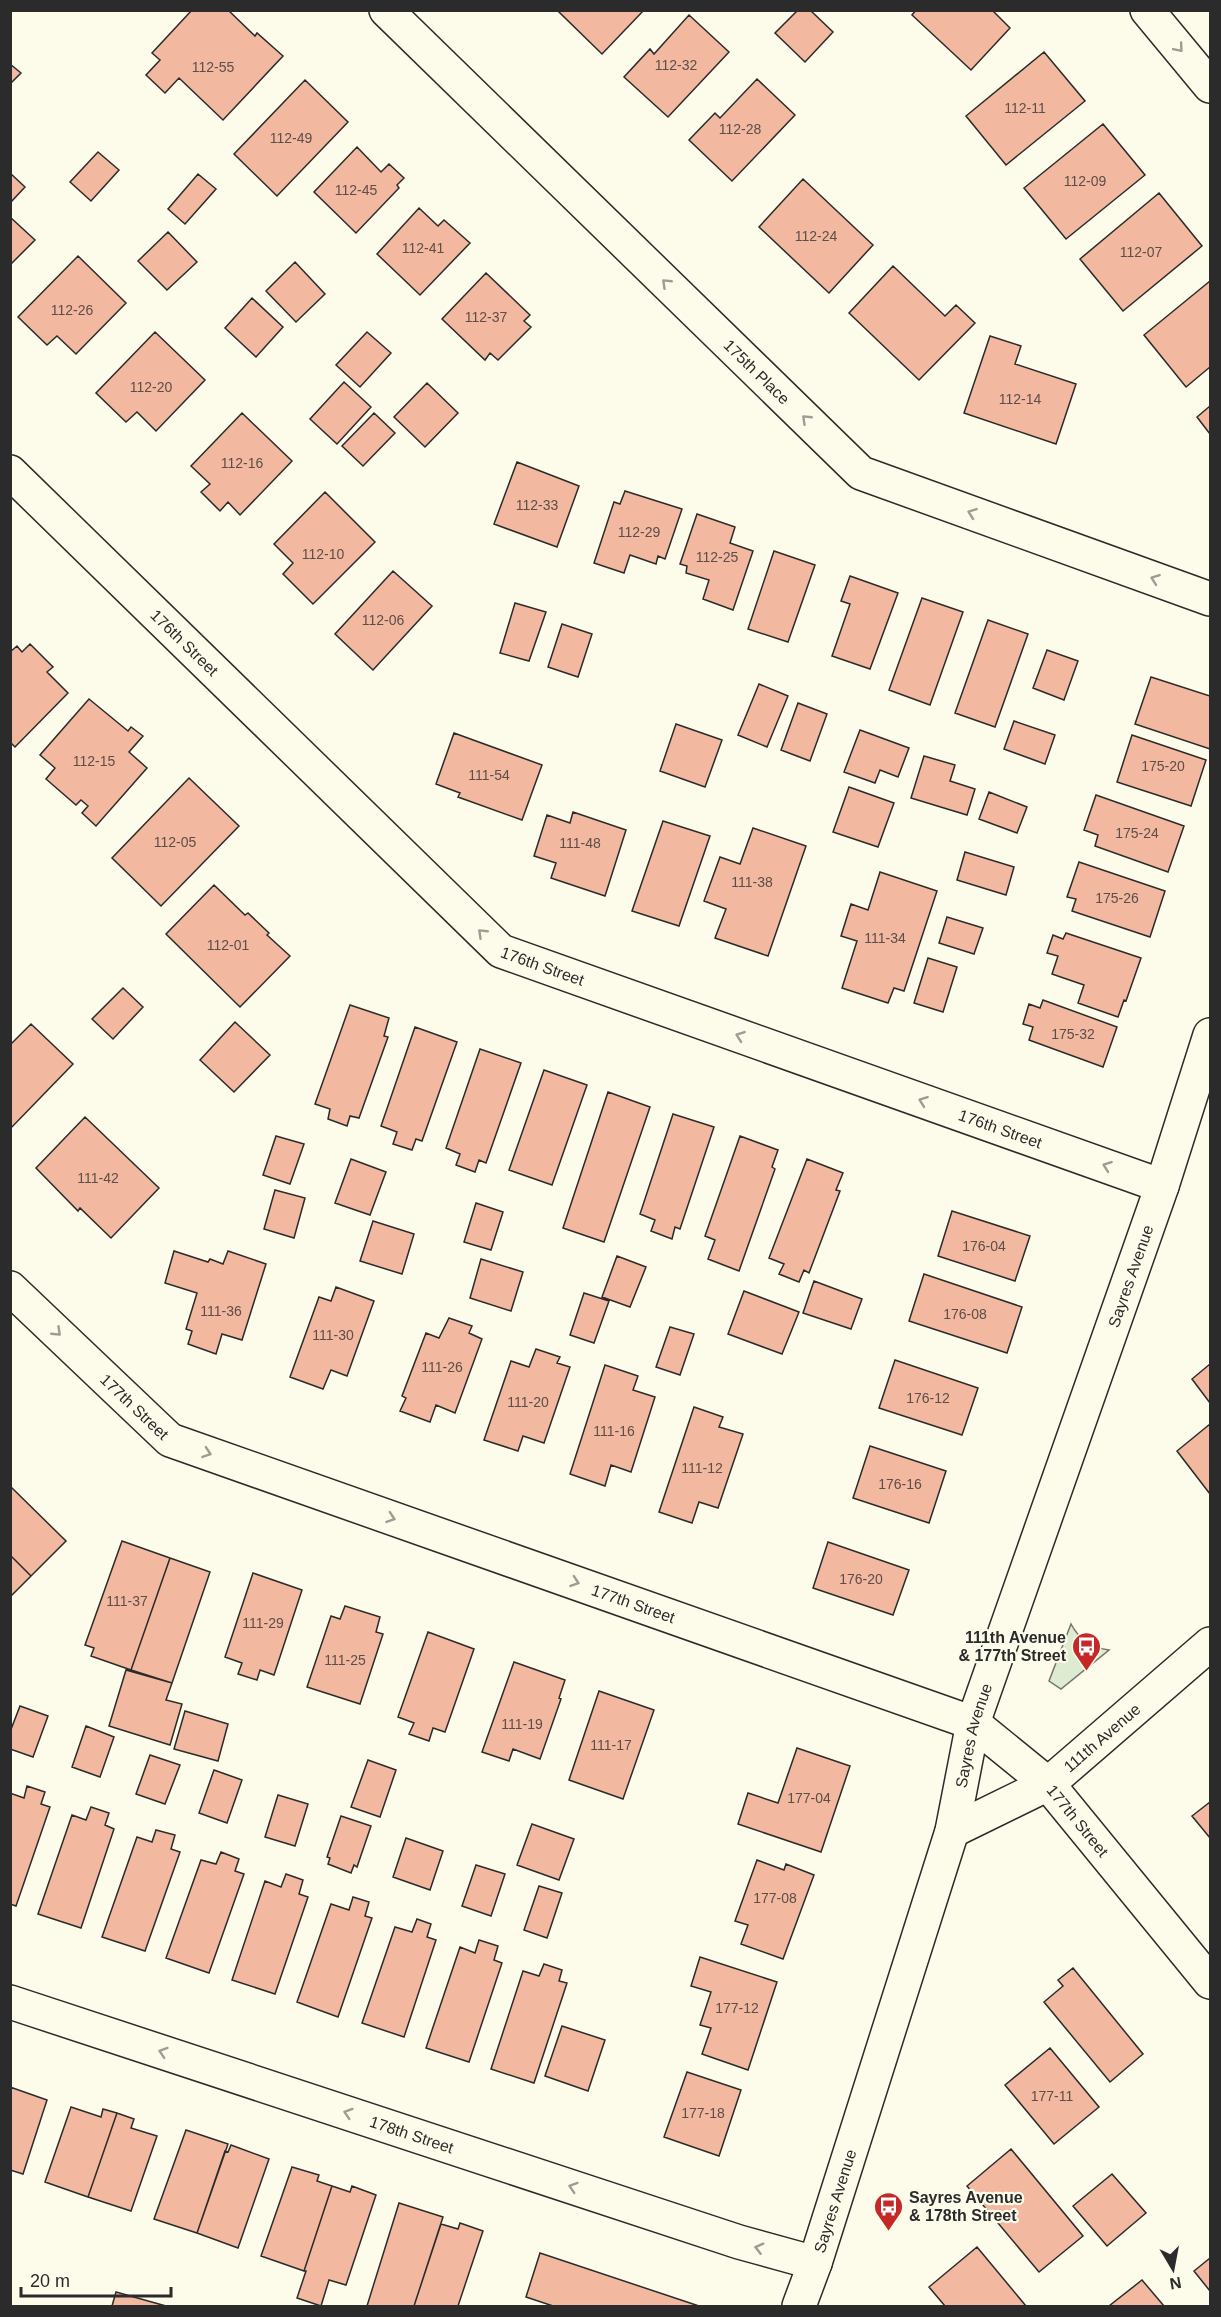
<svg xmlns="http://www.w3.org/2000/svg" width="1221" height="2317" viewBox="0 0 1221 2317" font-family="Arial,sans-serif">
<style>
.green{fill:#deebd1;stroke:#74746e;stroke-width:1.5}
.building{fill:#f2b8a0;stroke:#2b2b2b;stroke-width:1.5}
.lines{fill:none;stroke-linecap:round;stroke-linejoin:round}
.minor-casing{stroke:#2b2b2b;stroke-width:36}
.minor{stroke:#fdfbea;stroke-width:33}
.oneway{stroke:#9e9d94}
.labels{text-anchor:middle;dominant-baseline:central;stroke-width:4.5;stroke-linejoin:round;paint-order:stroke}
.number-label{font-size:14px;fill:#5d4e48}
.street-label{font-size:16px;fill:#2b2b2b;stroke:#fdfbea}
.poi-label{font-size:16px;font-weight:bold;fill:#2b2b2b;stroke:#fdfbea;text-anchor:end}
</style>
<rect width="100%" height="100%" fill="#fdfbea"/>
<path class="green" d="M1071 1624C1079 1639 1091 1648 1109 1650L1061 1689 1049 1681Z"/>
<path class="building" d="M192 10H228L255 36 257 33 283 56 223 120 179 78 165 93 146 75 160 60 152 53Z
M560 10H644L602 54 559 12Z
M798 10H810L833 32 805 62 775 33Z
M916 10H992L1010 28 971 70 912 15Z
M689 15 729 52 668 117 624 77 650 49 654 54Z
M1044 52 1085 101 1006 165 966 116Z
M10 64 21 73 10 84Z
M757 79 795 115 732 181 689 140 715 113 720 118Z
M305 80 348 122 277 196 234 154Z
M1103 124 1145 175 1066 239 1024 188Z
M357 147 381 172 389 164 404 178 397 185 399 188 356 233 314 192Z
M98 152 119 170 91 201 70 182Z
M10 173 25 187 10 203Z
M198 174 216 189 185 224 168 209Z
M803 179 873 245 829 293 759 227Z
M1159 193 1202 246 1123 311 1080 259Z
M419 208 438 226 444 220 470 243 420 295 377 254Z
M10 217 35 240 10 265Z
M168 232 197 262 167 290 138 261Z
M78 256 126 303 76 354 57 336 47 345 18 317Z
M295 262 325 294 296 322 266 291Z
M893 266 945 316 956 305 975 323 919 380 849 313Z
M486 273 530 315 524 321 531 327 498 360 490 353 485 360 442 319Z
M1210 281V367L1186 387 1144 335Z
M252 298 283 327 256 357 225 328Z
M155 332 205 380 156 431 137 412 126 422 96 393Z
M367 332 391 353 360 387 336 365Z
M990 336 1021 346 1015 364 1076 384 1056 444 964 413Z
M344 382 371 407 337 444 310 419Z
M427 383 458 413 425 447 394 417Z
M1210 406V434L1197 417Z
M242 413 292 461 240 515 228 502 220 511 201 492 210 484 191 466Z
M374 413 395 433 363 466 342 446Z
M517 462 579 486 557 547 494 524Z
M625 491 682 509 665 559 658 556 656 564 630 555 624 573 594 563 614 502 620 504Z
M325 492 375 542 313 604 283 574 293 563 274 544Z
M697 514 735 527 730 543 753 551 733 610 703 599 709 580 686 573 687 566 680 564Z
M774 551 815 565 788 642 748 629Z
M393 571 432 606 373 670 335 634Z
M850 576 898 593 870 669 832 656 850 604 841 601Z
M922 598 963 612 930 705 889 690Z
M515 603 546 612 529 661 500 653Z
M988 620 1028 634 995 727 955 713Z
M562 624 592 634 578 677 548 667Z
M30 644 53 667 47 672 68 693 15 747 10 742V652L17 646 22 652Z
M1047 650 1078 661 1064 700 1033 688Z
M1151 677 1210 696V749L1135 724Z
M759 684 788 696 767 747 738 735Z
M89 699 128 731 131 727 143 736 129 752 147 768 96 826 82 813 88 806 81 800 76 805 46 779 55 768 40 755Z
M798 703 827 714 810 761 781 750Z
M1014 721 1055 735 1045 764 1004 749Z
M676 724 722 740 705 787 660 771Z
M860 730 909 748 898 777 880 770 875 783 844 772Z
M454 733 542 765 522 820 458 797 460 793 436 784Z
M1132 735 1206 760 1191 806 1117 782Z
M924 756 955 765 950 781 975 789 967 815 911 798Z
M189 778 239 826 161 906 112 858Z
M849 787 894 803 878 847 833 832Z
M989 792 1027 807 1017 833 979 819Z
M1096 795 1184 826 1168 872 1095 846 1098 835 1084 830Z
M573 812 626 830 605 896 551 878 556 863 534 856 547 815 570 823Z
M663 821 710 836 679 926 632 911Z
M753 828 806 846 768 956 715 938 726 909 704 901 720 857 740 864Z
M965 852 1014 867 1006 895 957 880Z
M1079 862 1165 891 1150 937 1072 911 1076 899 1067 897Z
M880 872 937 891 904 991 894 988 888 1003 842 988 857 941 841 936 851 904 868 910Z
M214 885 245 915 248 913 269 933 267 935 290 956 240 1007 166 934Z
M947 917 983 928 974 954 939 943Z
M1066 933 1141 958 1126 1001 1124 1000 1118 1017 1078 1003 1084 985 1052 974 1058 956 1047 953 1053 935 1063 939Z
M928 958 957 967 943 1012 914 1003Z
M123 988 143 1007 113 1039 92 1019Z
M1043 1000 1117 1027 1103 1067 1029 1040 1033 1027 1023 1024 1029 1004 1040 1008Z
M350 1005 389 1018 384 1036 388 1037 359 1118 350 1116 347 1126 328 1119 330 1109 315 1104Z
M235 1022 270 1055 234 1092 200 1060Z
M31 1024 73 1064 10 1129V1045Z
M415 1027 457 1042 422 1141 416 1139 412 1150 393 1144 397 1132 381 1126Z
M480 1049 521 1063 486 1163 479 1160 475 1172 456 1165 460 1154 446 1148Z
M544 1070 587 1085 552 1185 509 1170Z
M608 1092 650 1107 604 1242 563 1228Z
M673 1114 714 1127 680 1229 675 1227 672 1239 651 1231 655 1220 640 1214Z
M85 1117 159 1188 111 1238 80 1208 78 1211 36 1168Z
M276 1136 304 1144 290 1184 263 1175Z
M740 1136 778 1150 772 1167 775 1169 739 1271 708 1259 715 1240 705 1236Z
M351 1159 386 1172 370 1215 335 1203Z
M807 1159 843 1173 836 1190 840 1191 809 1273 804 1270 799 1282 779 1274 784 1264 769 1258Z
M275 1190 305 1198 294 1238 264 1229Z
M476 1203 503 1212 491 1250 464 1242Z
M952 1211 1030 1236 1015 1281 938 1256Z
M373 1221 414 1234 402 1274 360 1261Z
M174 1251 208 1262 210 1259 223 1264 228 1251 266 1264 242 1340 222 1334 216 1354 188 1344 192 1331 186 1329 197 1293 165 1283Z
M617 1256 646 1267 630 1307 602 1297Z
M481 1259 523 1272 511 1311 470 1298Z
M924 1274 1022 1307 1007 1353 909 1321Z
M814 1281 862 1299 851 1329 803 1313Z
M336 1287 374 1301 347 1376 331 1370 323 1389 290 1377 319 1297 331 1301Z
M744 1291 799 1312 782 1354 728 1334Z
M584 1293 609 1301 594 1343 570 1335Z
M449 1318 472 1326 469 1333 482 1339 455 1413 436 1405 430 1422 400 1411 406 1398 402 1396 426 1333 439 1338Z
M670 1327 694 1334 680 1375 656 1367Z
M536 1349 560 1357 557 1363 570 1367 544 1443 523 1436 518 1451 484 1440 511 1361 529 1367Z
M895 1360 978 1388 962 1435 879 1408Z
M1210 1364V1403L1192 1379Z
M605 1365 638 1376 633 1390 655 1397 631 1472 611 1465 605 1486 570 1474Z
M694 1407 723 1417 719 1427 743 1434 718 1508 699 1502 692 1523 659 1512Z
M1210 1424V1494L1177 1451Z
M870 1446 946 1471 929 1523 853 1498Z
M10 1486 66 1541 31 1576 10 1555Z
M122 1541 170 1558 131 1670 91 1656 94 1648 85 1645Z
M828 1542 909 1570 893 1615 813 1588Z
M10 1555 31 1576 10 1597Z
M170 1558 210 1572 172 1683 131 1670Z
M253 1573 302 1590 274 1675 260 1670 257 1680 238 1674 242 1663 225 1657Z
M345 1606 380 1617 376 1632 383 1634 360 1704 307 1687 331 1616 340 1619Z
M428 1632 474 1649 445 1732 433 1728 429 1741 409 1734 414 1723 398 1717Z
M514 1662 565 1680 559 1698 561 1699 540 1759 513 1749 509 1761 482 1752Z
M126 1670 172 1683 166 1700 182 1704 170 1745 109 1726Z
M599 1691 654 1710 623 1799 569 1780Z
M20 1706 48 1716 33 1757 10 1749V1732Z
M185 1711 228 1724 218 1761 174 1749Z
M86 1726 114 1737 100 1777 72 1767Z
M797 1748 850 1766 821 1852 738 1824 748 1793 778 1803Z
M150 1755 180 1765 165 1804 136 1794Z
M368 1760 396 1770 380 1817 351 1807Z
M214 1770 242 1780 227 1823 199 1813Z
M27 1786 45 1792 41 1804 50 1807 16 1906 10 1904V1793L24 1798Z
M278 1795 308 1804 295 1846 265 1837Z
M1210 1802V1838L1192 1816Z
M91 1807 109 1813 105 1825 114 1829 81 1928 38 1914 72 1815 86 1820Z
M341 1816 371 1826 357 1867 354 1865 351 1873 328 1864 330 1858 327 1857Z
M532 1824 574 1839 559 1880 517 1865Z
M156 1830 175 1835 171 1849 180 1852 145 1951 102 1937 137 1837 152 1842Z
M406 1838 443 1851 430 1890 393 1877Z
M221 1852 239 1859 235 1871 244 1874 209 1973 166 1958 201 1860 216 1864Z
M757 1860 784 1870 786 1864 814 1875 783 1959 741 1944 748 1925 735 1921Z
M476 1865 505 1874 491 1916 462 1906Z
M286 1874 303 1880 299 1894 308 1897 275 1994 232 1980 265 1881 281 1887Z
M539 1886 562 1893 547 1938 524 1930Z
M353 1897 369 1902 365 1916 372 1918 338 2017 297 2002 331 1904 349 1910Z
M417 1919 431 1924 427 1937 436 1940 404 2037 362 2023 395 1927 412 1932Z
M479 1940 498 1946 494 1960 502 1963 469 2062 426 2048 460 1947 475 1953Z
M700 1957 777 1982 748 2070 702 2054 711 2028 700 2025 711 1992 691 1986Z
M544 1964 562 1970 559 1981 567 1983 534 2083 491 2069 523 1971 539 1976Z
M1073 1968 1143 2054 1110 2082 1044 2002 1063 1986 1058 1980Z
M562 2026 605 2040 588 2091 545 2076Z
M1050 2048 1099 2107 1054 2144 1005 2085Z
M687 2072 741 2090 719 2156 664 2137Z
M10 2087 47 2100 23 2174 10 2170Z
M71 2107 101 2117 103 2109 117 2113 88 2197 45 2182Z
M117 2113 134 2119 131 2128 157 2136 131 2211 88 2197Z
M186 2130 228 2144 197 2233 154 2219Z
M231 2145 269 2159 238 2248 197 2233 225 2151 228 2152Z
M1011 2149 1083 2236 1039 2272 967 2186Z
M292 2167 319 2175 317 2181 332 2186 304 2271 261 2256Z
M1112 2174 1146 2213 1107 2246 1073 2206Z
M332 2186 350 2192 352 2186 376 2195 346 2285 329 2280 321 2306 297 2298 306 2271H304Z
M399 2203 443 2217 414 2306H367Z
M460 2223 483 2231 458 2306H414L441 2224 458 2229Z
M977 2247 1026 2306H945L929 2287Z
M540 2253 699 2306H553L526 2297Z
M1210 2258V2291L1194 2271Z
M1142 2280 1164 2306H1109Z
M116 2292 166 2306H112Z"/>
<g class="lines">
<defs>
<g id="minor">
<path id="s1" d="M386 10 861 473 1210 599"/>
<path d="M1147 10 1210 86"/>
<path id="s2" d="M10 472 501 951 1162 1186"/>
<path id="s3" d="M10 1288 170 1440 973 1723 1048 1784 1210 1982"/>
<path id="s4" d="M952 1831 1048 1784 1210 1644"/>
<path id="s5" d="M10 2002 739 2242 815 2263"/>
<path id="s6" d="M799 2306 815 2263 952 1831 973 1723 1162 1186 1210 1035"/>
</g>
</defs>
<use href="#minor" class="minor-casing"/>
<use href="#minor" class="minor"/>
</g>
<defs><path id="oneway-chevron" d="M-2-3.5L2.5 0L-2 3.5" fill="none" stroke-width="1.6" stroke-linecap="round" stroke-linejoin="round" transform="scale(1.5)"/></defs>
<g class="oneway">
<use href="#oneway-chevron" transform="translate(1179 48) rotate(50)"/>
<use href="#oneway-chevron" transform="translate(666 283) rotate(-136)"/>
<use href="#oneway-chevron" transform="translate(806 419) rotate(-136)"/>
<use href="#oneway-chevron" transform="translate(972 513) rotate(-160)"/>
<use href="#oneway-chevron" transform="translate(1155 579) rotate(-160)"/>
<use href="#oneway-chevron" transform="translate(482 933) rotate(-136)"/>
<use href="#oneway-chevron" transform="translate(740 1036) rotate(-160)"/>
<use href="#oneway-chevron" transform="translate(923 1101) rotate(-160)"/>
<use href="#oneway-chevron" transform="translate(1107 1166) rotate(-160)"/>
<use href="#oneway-chevron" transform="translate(57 1332) rotate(44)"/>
<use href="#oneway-chevron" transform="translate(207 1453) rotate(19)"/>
<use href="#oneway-chevron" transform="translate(391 1518) rotate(19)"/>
<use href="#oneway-chevron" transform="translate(575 1582) rotate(19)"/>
<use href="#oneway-chevron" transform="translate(163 2052) rotate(-162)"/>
<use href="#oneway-chevron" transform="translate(348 2113) rotate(-162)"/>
<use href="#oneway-chevron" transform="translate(573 2187) rotate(-162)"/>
<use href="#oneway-chevron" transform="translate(759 2248) rotate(-165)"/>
</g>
<defs>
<symbol id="bus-pin" viewBox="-11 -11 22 30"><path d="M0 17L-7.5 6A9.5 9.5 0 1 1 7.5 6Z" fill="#c62828" stroke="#fdfbea"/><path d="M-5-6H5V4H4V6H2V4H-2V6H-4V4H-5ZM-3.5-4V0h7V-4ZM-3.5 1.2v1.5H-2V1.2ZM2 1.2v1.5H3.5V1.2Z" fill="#fff"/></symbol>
</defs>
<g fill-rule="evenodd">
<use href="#bus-pin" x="1070" y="1630" width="33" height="45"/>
<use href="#bus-pin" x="872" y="2190" width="33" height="45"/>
</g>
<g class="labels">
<g class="number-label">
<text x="676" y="65">112-32</text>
<text x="213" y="67">112-55</text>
<text x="1025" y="108">112-11</text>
<text x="740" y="129">112-28</text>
<text x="291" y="138">112-49</text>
<text x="1085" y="181">112-09</text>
<text x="356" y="190">112-45</text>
<text x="816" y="236">112-24</text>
<text x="423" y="248">112-41</text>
<text x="1141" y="252">112-07</text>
<text x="72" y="310">112-26</text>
<text x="486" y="317">112-37</text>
<text x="151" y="387">112-20</text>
<text x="1020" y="399">112-14</text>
<text x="242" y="463">112-16</text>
<text x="537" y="505">112-33</text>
<text x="639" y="532">112-29</text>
<text x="323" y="554">112-10</text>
<text x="717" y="557">112-25</text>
<text x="383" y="620">112-06</text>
<text x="94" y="761">112-15</text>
<text x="1163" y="766">175-20</text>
<text x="489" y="775">111-54</text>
<text x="1137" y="833">175-24</text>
<text x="175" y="842">112-05</text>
<text x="580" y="843">111-48</text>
<text x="752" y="882">111-38</text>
<text x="1117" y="898">175-26</text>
<text x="885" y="938">111-34</text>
<text x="228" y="945">112-01</text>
<text x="1073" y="1034">175-32</text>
<text x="98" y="1178">111-42</text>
<text x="984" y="1246">176-04</text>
<text x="221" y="1311">111-36</text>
<text x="965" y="1314">176-08</text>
<text x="333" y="1335">111-30</text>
<text x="442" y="1367">111-26</text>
<text x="928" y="1398">176-12</text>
<text x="528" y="1402">111-20</text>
<text x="614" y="1431">111-16</text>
<text x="702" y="1468">111-12</text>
<text x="900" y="1484">176-16</text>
<text x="861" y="1579">176-20</text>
<text x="127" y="1601">111-37</text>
<text x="263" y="1623">111-29</text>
<text x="345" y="1660">111-25</text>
<text x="522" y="1724">111-19</text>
<text x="611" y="1745">111-17</text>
<text x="809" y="1798">177-04</text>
<text x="775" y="1898">177-08</text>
<text x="737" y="2008">177-12</text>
<text x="1052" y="2096">177-11</text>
<text x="703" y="2113">177-18</text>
</g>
<g class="street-label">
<text stroke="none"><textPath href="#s1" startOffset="518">175th Place</textPath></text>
<text stroke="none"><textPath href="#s2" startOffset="244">176th Street</textPath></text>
<text stroke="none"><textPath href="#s2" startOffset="730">176th Street</textPath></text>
<text stroke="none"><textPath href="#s2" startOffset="1216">176th Street</textPath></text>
<text stroke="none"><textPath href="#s6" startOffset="1083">Sayres Avenue</textPath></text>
<text stroke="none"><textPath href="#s3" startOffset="172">177th Street</textPath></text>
<text stroke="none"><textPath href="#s3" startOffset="712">177th Street</textPath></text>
<text stroke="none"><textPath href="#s6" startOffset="597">Sayres Avenue</textPath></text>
<text stroke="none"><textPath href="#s4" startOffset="178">111th Avenue</textPath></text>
<text stroke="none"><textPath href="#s3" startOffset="1216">177th Street</textPath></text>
<text stroke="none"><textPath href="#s5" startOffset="423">178th Street</textPath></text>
<text stroke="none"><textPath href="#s6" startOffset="111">Sayres Avenue</textPath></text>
</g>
<g class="poi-label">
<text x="1066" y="1637">111th Avenue<tspan x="1066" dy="18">&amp; 177th Street</tspan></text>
<text x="909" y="2197" text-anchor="start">Sayres Avenue<tspan x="909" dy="18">&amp; 178th Street</tspan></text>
</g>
</g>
<rect width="1221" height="2317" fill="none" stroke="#2b2b2b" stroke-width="24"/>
<g transform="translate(1173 2269) rotate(170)" stroke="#fdfbea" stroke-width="4.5" paint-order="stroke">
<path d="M0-4.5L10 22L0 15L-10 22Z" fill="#2b2b2b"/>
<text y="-9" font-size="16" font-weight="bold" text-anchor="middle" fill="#2b2b2b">N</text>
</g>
<path d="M21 2287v9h150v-9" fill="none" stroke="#2b2b2b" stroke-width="3"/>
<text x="30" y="2287" font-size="18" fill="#2b2b2b" stroke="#fdfbea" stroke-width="4.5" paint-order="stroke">20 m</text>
</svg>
